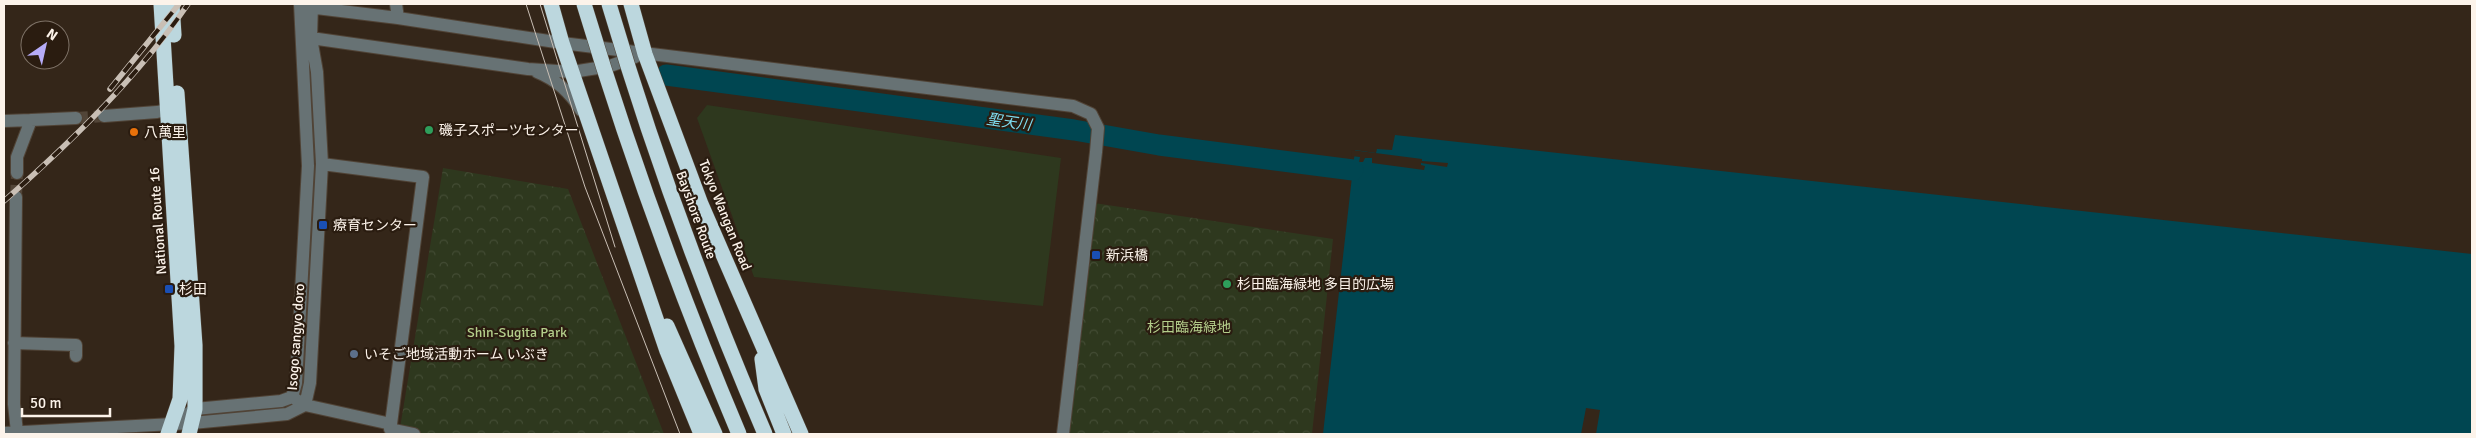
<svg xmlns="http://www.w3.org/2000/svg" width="2476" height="438" viewBox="0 0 2476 438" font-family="Signika,'Noto Sans JP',sans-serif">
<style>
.grass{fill:#2e381e}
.park{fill:url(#park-crowns)}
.water{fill:#004651}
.pier{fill:#342619}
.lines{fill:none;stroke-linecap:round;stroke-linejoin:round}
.river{stroke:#004651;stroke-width:21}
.minor-tunnel{stroke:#524538;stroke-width:12;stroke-dasharray:12 6;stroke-linecap:butt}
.minor-casing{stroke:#504336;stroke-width:14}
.highway-casing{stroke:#504336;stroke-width:16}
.minor{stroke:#677274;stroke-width:12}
.highway{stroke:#bcd7de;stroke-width:15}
.tram{stroke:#c9bfb5;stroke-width:1}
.rail-casing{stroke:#c9bfb5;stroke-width:5.5}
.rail{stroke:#2a1c10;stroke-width:4;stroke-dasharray:11;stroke-linecap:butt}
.highway-bridge-casing{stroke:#504336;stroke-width:16;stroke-linecap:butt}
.highway-bridge{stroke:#bcd7de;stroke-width:15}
.leisure-dot{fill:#2e9e5b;stroke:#2a1c10;stroke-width:2}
.food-dot{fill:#e8710a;stroke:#2a1c10;stroke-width:2}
.transit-dot{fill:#1a4fb4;stroke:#2a1c10;stroke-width:2}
.service-dot{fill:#5c6f8a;stroke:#2a1c10;stroke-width:2}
.labels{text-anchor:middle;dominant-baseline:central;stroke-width:4.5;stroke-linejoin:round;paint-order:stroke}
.poi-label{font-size:14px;fill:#fcf3ea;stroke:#2a1c10;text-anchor:start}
.street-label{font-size:14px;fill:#fcf3ea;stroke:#2a1c10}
.park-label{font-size:14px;fill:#b4ce8b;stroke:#2a1c10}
.water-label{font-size:15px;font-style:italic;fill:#7edcef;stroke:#2a1c10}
</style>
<defs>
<pattern id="park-crowns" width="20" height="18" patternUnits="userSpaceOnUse" patternTransform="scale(1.25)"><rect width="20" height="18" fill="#2e381e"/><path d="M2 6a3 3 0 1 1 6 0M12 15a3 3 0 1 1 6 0" fill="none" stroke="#434c34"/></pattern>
</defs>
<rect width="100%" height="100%" fill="#342619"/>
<path class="grass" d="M707 105 1061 158 1043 306 754 277 697 118Z"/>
<path class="park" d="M443 168 568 189 664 434H399Z
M1094 203 1333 239 1312 434H1067Z"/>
<path class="water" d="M1395 135 2472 254V434H1596L1600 410 1586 408 1581 434H1323L1355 150 1376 153 1377 149 1392 150Z"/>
<path class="pier" d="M1352 150 1422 159V161L1448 163 1447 167 1421 163V165L1425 166 1424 170 1372 163V158H1365L1363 162H1359L1360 157 1351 156Z"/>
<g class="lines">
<path class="river" d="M666 75 1074 130 1159 145 1353 170"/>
<path class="minor-tunnel" d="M76 118 104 116
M16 197 17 173"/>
<defs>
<path id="minor" d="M396 4 398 18
M300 6 398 18 562 43 1073 106 1091 114 1098 128 1096 152 1063 434
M304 37 528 69 572 72 610 66 635 57
M537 72C557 80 570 92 581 110
M104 116 157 112 176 108
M4 121 31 120
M17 173V157L31 120 76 118
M16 197 14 404 17 432
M14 343 76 345V356
M292 397 305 405 391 424 423 177 322 164
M305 405 310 383 322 164 317 72 311 38 312 4
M172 425 195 409 281 401 292 397 296 383 308 166 300 4
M390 429 414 434
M4 433 192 423 287 414 305 405"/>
<path id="highway" d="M161 4 182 346 180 399 168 434
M172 4 174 35
M551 4 562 43 667 351 701 434
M631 4 645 54 701 204 801 434
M177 93 195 345V409L189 434
M667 326 715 434
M762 359 766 389 784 434"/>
</defs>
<use href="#minor" class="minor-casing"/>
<use href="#highway" class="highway-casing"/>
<use href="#minor" class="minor"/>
<use href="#highway" class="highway"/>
<path class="tram" d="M526 4 585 187 680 434
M540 4 615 247"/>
<defs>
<path id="rail" d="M110 89 179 4
M4 201C71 142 137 78 188 4"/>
</defs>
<use href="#rail" class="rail-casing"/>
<use href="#rail" class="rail"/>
<defs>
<path id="highway-bridge" d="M584 4C628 150 680 294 739 434
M609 4C652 150 705 294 765 434"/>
</defs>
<use href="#highway-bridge" class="highway-bridge-casing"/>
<use href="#highway-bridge" class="highway-bridge"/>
</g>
<g class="leisure-dot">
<circle cx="429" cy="130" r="5"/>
<circle cx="1227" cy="284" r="5"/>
</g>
<circle class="food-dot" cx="134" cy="132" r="5"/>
<g class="transit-dot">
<rect x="318" y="220" width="10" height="10" rx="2.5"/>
<rect x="1091" y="250" width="10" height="10" rx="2.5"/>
<rect x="164" y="284" width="10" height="10" rx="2.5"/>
</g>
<circle class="service-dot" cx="354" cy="354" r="5"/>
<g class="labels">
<g class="poi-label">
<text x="439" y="130">磯子スポーツセンター</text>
<text x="144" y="132">八萬里</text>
<text x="333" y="225">療育センター</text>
<text x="1106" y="255">新浜橋</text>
<text x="1237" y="284">杉田臨海緑地 多目的広場</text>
<text x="179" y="289">杉田</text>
<text x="364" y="354">いそご地域活動ホーム いぶき</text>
</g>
<g class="street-label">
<text transform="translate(696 215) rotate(70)">Bayshore Route</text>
<text transform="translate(725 215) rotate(68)">Tokyo Wangan Road</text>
<text transform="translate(158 221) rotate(-94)">National Route 16</text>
<text transform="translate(296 337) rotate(-86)">Isogo sangyo doro</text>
</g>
<g class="park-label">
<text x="1189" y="327">杉田臨海緑地</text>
<text x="517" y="332">Shin-Sugita Park</text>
</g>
<g class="water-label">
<text transform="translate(1009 122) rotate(8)">聖天川</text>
</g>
</g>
<rect width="2476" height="438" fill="none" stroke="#fcf3ea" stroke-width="10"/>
<g transform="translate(45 45) rotate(34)"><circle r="24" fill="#2a1c10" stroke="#7e7267"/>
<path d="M0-4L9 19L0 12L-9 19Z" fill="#b6acf8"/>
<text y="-8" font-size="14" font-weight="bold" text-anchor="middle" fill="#fcf3ea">N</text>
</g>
<path d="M22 408v8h88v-8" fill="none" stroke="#fcf3ea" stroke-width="2.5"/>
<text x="30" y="408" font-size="15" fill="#fcf3ea" stroke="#2a1c10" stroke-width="4" paint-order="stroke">50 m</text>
</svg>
